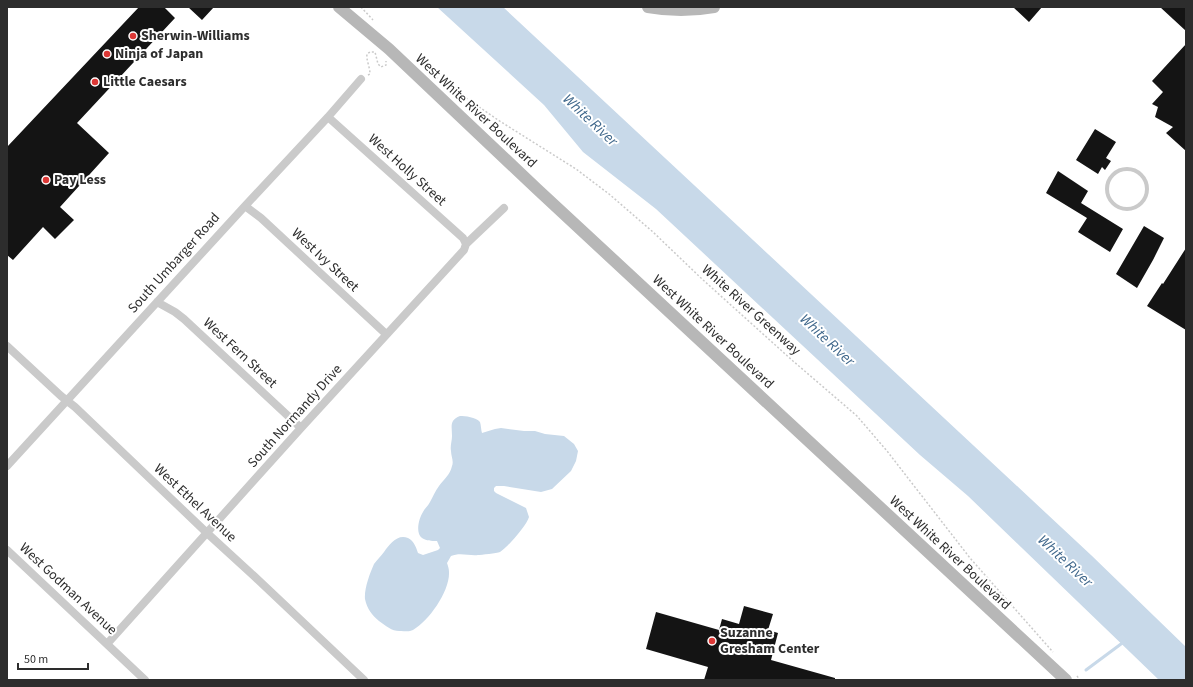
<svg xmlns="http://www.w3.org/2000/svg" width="1193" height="687" viewBox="0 0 1193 687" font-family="'Source Sans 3',sans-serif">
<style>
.water{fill:#c8d9e9}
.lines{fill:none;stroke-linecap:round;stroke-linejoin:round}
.stream{stroke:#c8d9e9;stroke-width:3}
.building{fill:#141414}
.path{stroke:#cacaca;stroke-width:1.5;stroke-dasharray:2 2;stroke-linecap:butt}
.lane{stroke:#cacaca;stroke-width:4}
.street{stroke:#cacaca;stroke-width:8}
.secondary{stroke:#b7b7b7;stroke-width:12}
.poi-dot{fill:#dd3836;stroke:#fff;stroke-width:1.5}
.labels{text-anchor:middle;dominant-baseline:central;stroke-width:4;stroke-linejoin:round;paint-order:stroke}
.poi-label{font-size:14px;font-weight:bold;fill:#2d2d2d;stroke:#fff;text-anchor:start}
.street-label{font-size:14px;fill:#2d2d2d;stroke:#fff}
.water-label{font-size:15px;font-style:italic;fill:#3f678b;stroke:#fff}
</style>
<rect width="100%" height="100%" fill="#fff"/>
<path class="water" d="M437 7H503L1091 555 1186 647V680H1159L968 496 920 455 656 209 583 152 544 105Z
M460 416C465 416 476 417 480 422 481 425 481 430 482 433L495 429 501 428 524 431H535L545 434 564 436 574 444 578 451 576 461 571 471 552 489 541 492 504 486H496L494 488V491L496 493 526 508 529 517C527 525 507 548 500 552 497 553 481 555 478 555 469 556 460 552 451 556L447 563C448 566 449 569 449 572 450 591 429 621 413 630 409 632 405 631 401 631 393 632 386 626 379 621 372 615 367 609 365 599 364 589 370 573 374 564 377 560 381 556 384 552 390 544 397 534 408 538 414 541 416 547 418 553L423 555 438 550 440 548 437 541C431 541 427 541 422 538 415 533 419 518 423 512 425 508 428 506 430 502 433 497 435 491 439 486 444 479 450 475 452 466 454 461 451 456 451 451 450 446 452 441 452 436 452 427 449 420 460 416Z"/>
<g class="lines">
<path class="stream" d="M1086 670 1125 641"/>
</g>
<path class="building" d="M139 7H164L175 18 77 123 109 153 60 207 74 220 55 239 43 227 13 260 7 255V147Z
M188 7H214L202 20Z
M1013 7H1042L1029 22Z
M1160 7H1186V31Z
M1186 44V151L1166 133 1173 127 1155 117 1158 107 1152 104 1163 92 1152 81Z
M1095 129 1116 142 1106 158 1111 161 1105 170 1102 167 1098 174 1076 160Z
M1058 171 1088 191 1081 203 1123 229 1110 252 1078 232 1087 218 1046 193Z
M1144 226 1164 238 1153 260 1137 288 1116 274Z
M1186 248V330L1147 306 1162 283 1163 284Z
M744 606 773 614 768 630 778 633 771 660 835 678V680H704L708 667 646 649 656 612 719 630 722 619 739 624Z"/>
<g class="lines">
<path class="path" d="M361 7 373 20
M368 75 370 74C370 67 366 60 367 54L370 52H375L378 64 381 67 386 65V61
M433 75 498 120 576 169 609 194 653 232 702 279 793 361 857 416 887 451 970 558 1053 652
M1077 676 1080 680"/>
<path class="lane" d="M1107 189a20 20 0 1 1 40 0a20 20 0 1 1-40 0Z"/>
<path class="street" d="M328 117 463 238 466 244
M245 206 261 218 386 334
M157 302 175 312 184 319 301 428
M7 346 61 396 75 407 207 533 254 576 364 680
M7 466 245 206 328 117 361 79
M7 550 145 680
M107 644 301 428 464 250 466 244 504 208"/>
<path class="secondary" d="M339 7 389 49 537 189 1066 680
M648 7C670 11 692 11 714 7"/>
</g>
<g class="poi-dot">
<circle cx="133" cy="36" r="4"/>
<circle cx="107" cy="54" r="4"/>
<circle cx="95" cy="82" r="4"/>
<circle cx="46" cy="180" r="4"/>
<circle cx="712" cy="641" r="4"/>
</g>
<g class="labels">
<g class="poi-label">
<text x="141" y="36">Sherwin-Williams</text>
<text x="115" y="54">Ninja of Japan</text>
<text x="103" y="82">Little Caesars</text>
<text x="54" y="180">Pay Less</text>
<text x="720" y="633">Suzanne<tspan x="720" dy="16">Gresham Center</tspan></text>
</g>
<g class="street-label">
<text transform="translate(476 111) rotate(43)">West White River Boulevard</text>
<text transform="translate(407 170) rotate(42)">West Holly Street</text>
<text transform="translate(325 260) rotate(43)">West Ivy Street</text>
<text transform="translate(174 263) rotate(-48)">South Umbarger Road</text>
<text transform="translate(751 310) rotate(42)">White River Greenway</text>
<text transform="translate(713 332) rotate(43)">West White River Boulevard</text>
<text transform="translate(240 353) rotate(43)">West Fern Street</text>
<text transform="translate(295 416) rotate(-48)">South Normandy Drive</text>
<text transform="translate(195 503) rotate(43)">West Ethel Avenue</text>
<text transform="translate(950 553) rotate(43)">West White River Boulevard</text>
<text transform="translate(68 589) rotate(43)">West Godman Avenue</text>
</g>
<g class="water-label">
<text transform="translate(590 120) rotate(43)">White River</text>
<text transform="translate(827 340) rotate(43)">White River</text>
<text transform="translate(1065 561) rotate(43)">White River</text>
</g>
</g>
<rect width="1193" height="687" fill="none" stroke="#2d2d2d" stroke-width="16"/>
<path d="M18 663v6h70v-6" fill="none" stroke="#2d2d2d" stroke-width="2"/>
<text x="24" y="663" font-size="12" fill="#2d2d2d" stroke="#ffffff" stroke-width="3" paint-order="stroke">50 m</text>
</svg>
